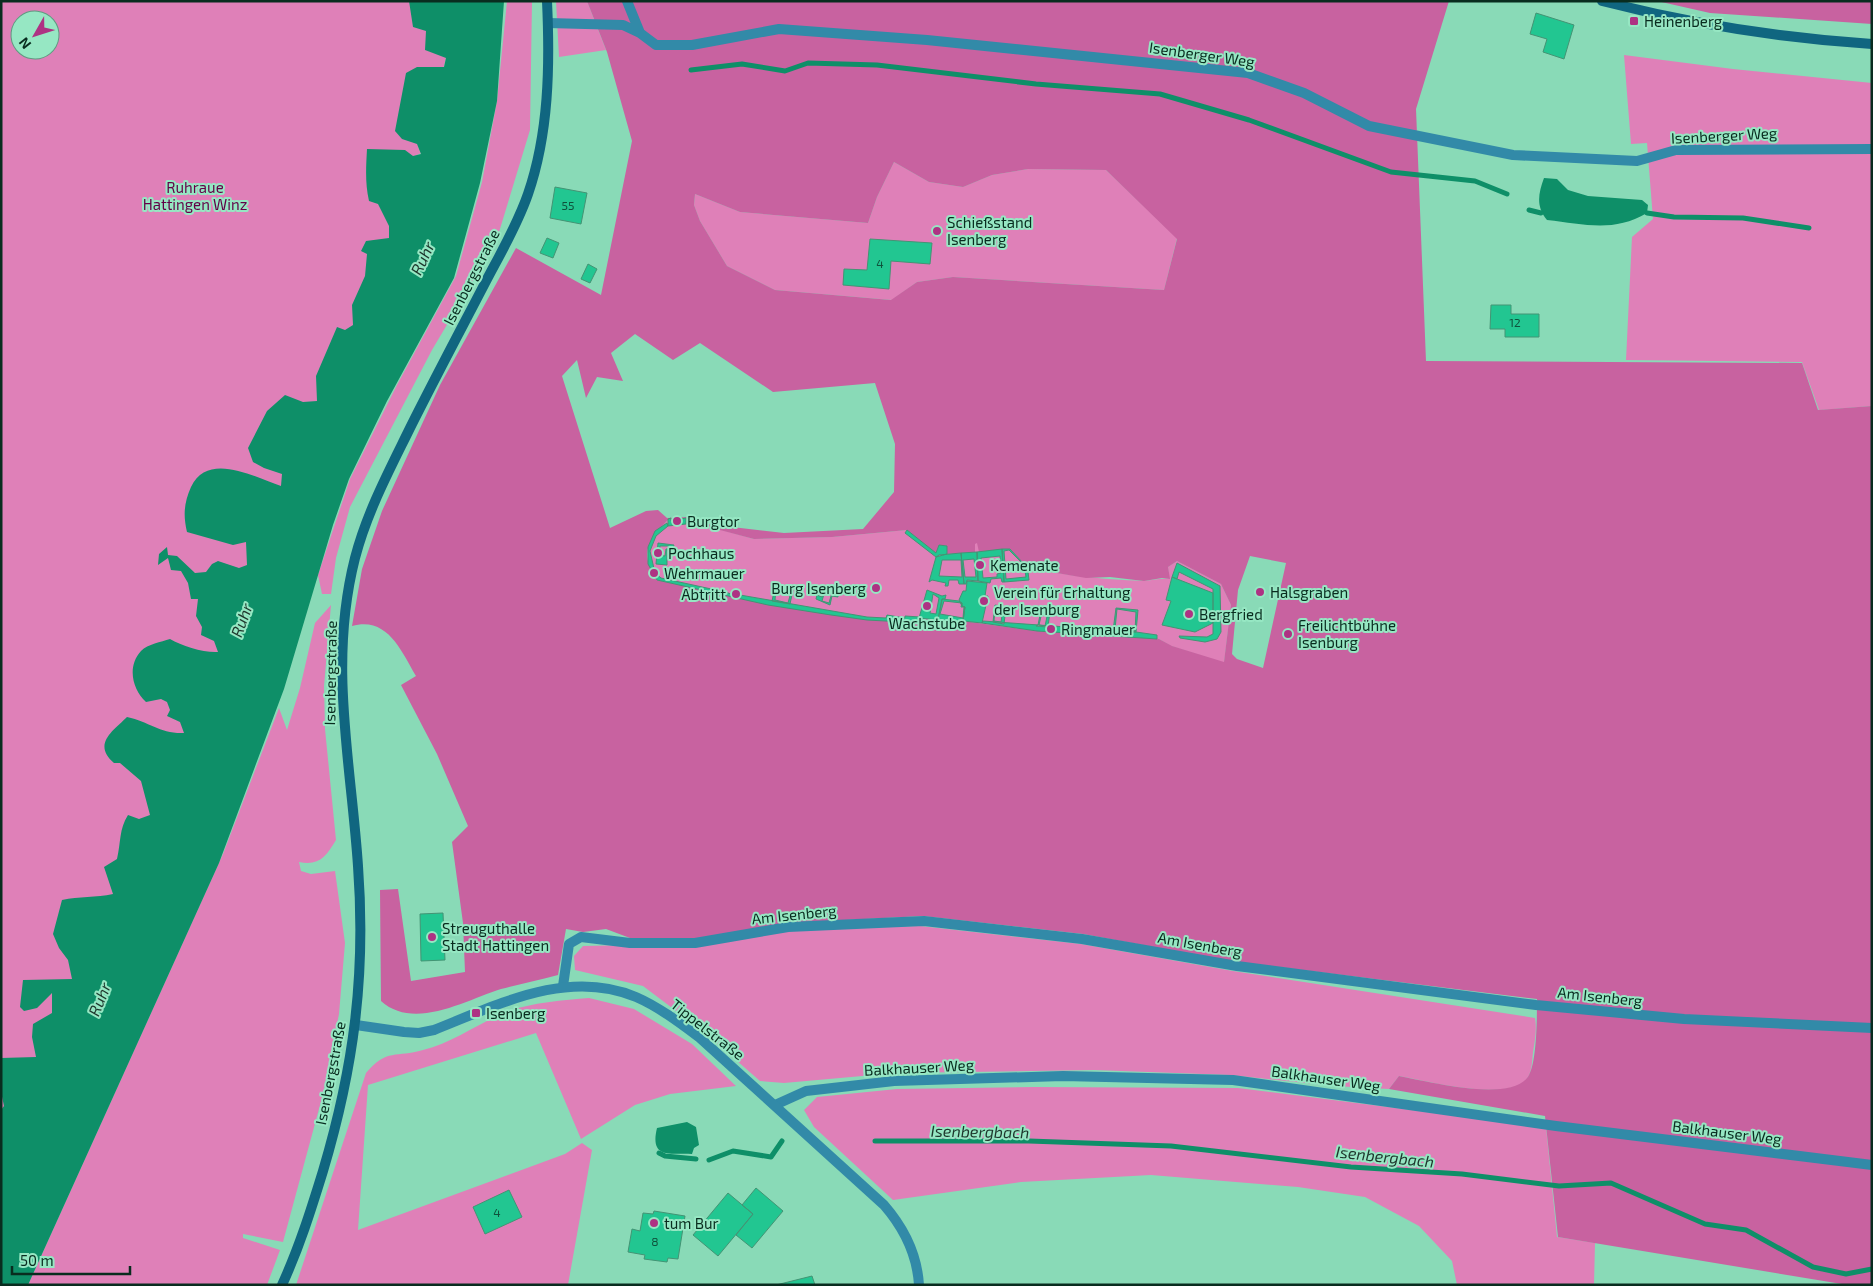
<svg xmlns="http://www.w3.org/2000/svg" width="1873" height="1286" viewBox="0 0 1873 1286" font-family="'Exo 2',sans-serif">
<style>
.green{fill:#df80b8;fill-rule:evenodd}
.forest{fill:#c862a0;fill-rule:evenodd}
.water{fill:#0e8f68}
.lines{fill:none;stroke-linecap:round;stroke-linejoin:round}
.stream{stroke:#0e8f68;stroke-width:5}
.building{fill:#22c691;stroke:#439474;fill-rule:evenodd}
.minor{stroke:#328aa8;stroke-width:10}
.tertiary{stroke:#328aa8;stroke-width:10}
.secondary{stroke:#106680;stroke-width:10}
.poi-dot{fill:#ae3283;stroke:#96e7c3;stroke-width:2}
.labels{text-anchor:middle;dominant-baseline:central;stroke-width:4;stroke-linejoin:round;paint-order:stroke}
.number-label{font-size:12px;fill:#0f523c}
.poi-label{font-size:15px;fill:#092c1f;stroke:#96e7c3;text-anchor:start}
.street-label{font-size:15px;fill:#092c1f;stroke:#96e7c3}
.park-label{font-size:15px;fill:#630047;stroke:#96e7c3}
.water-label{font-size:16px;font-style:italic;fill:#1e362c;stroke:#96e7c3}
</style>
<rect width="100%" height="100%" fill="#89dab7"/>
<path class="green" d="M1 1H448L446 58 436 98 418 147 421 153 415 156 389 229V238L385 239 337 373 163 791 1 1130ZM20 20H50V50H20Z
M507 1H532L530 130 496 242 432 350 350 507 336 558 331 594H322L318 575 350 479 397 385 456 276 482 182 497 101Z
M556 1H587L606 50 559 57Z
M1624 55 1733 69 1872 83V406L1819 410 1802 362 1626 360 1632 237 1653 219 1647 143 1631 144Z
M894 162 929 182 963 187 992 175 1028 169 1106 170 1177 238 1164 290 953 277 917 282 892 300 775 290 727 266 700 221 694 205 695 194 740 212 868 223 877 197Z
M671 518 672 521 686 518V520L754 539 832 537 907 530 936 552 939 545 975 552 974 543H978L980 552 1010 549C1013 552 1019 561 1023 563 1057 577 1105 579 1142 581 1152 581 1160 578 1169 579L1168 567 1177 561 1221 584 1231 605 1224 663 1171 646 1159 639 1037 631 963 621 923 619 922 623C830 619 747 600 657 580L648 564V547L655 531Z
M331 605 324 686 325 729 336 840C326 857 319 866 299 862L301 871 311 874 335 871 345 943 339 1014 323 1094 283 1242 243 1234V1238L280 1250 267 1285H28L223 854 279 708 287 730 300 688 315 623Z
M920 926 1081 944 1233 971 1535 1018C1537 1029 1535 1040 1533 1052 1532 1062 1532 1074 1525 1081 1503 1101 1427 1081 1399 1076L1389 1089 1334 1086 1230 1075 1094 1070 896 1073 784 1083 760 1081 704 1032 643 986 575 970 574 956 583 946 630 945 789 930Z
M589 998 634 1009 692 1044 736 1086 670 1094 635 1105 581 1139 536 1033 368 1085 358 1230 565 1154 582 1143 592 1150 568 1285H296L366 1073C387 1048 396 1058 423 1050 452 1043 479 1023 506 1012 529 1003 564 1000 589 998Z
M1034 1087 1238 1088 1546 1127 1557 1237 1595 1243 1594 1285H1457L1452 1261 1419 1226 1365 1197 1298 1187 1151 1175 1021 1182 893 1200 814 1127 804 1110 817 1097 897 1089Z"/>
<path class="forest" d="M587 1H1449L1416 109 1426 361 1802 363 1818 410 1872 406V1285H1848L1558 1237 1545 1116 1389 1089 1399 1076C1426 1081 1514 1104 1529 1075 1537 1061 1537 1016 1537 999L1229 961 1083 934 923 916 787 923 693 939 630 938 606 929 583 932 566 929 558 975C539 980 520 984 501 989 466 1000 414 1031 381 1001L380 890 398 889 411 981 465 972 463 923 452 842 468 826 437 754 401 685 416 676C401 650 387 616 352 626L362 569 382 511 440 385 516 248 601 295 632 141 607 52ZM894 162 929 182 963 187 992 175 1028 169 1106 170 1177 239 1164 290 953 277 917 282 891 300 775 290 727 266 700 221 694 205 695 194 740 212 868 223 877 197ZM635 334 673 360 700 343 773 392 875 383 895 444 894 492 863 529 784 533 706 524 687 517 667 518 658 510 646 511 610 528 562 376 577 360 586 398 597 377 623 381 611 353ZM670 518 671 521 686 518V521L754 539 832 537 907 530 936 553 939 545 947 546V554L975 552V544L977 543 979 552 1010 549 1023 563 1051 572 1086 578 1110 577 1144 581 1162 578 1170 579 1168 567 1177 561 1221 584 1231 605 1224 662 1172 646 1159 639 1037 631 963 621 923 619 922 623C830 619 746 600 657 580 637 551 651 537 670 518ZM1250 556 1286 563 1263 668 1237 659 1232 654 1238 590Z
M1657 1H1872V24L1710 13Z"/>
<path class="water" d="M409 1H504L497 101 480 183 454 278 387 401 349 479 333 525 284 689 219 863 28 1285H1V1110L4 1106 1 1092V1058L36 1057 32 1037 33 1024 52 1013V993L37 1008 24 1011 20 1007 23 980 72 979 68 960 59 948 53 934 62 900C79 896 96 898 113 894L104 867 117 859C121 842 119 829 128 815L139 819 150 815 141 781 120 763H114C92 744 113 731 127 717 150 722 160 734 184 733L180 722 167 716 170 710 167 702 161 699 146 702C132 689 127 666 141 651 148 644 161 642 170 639 182 646 204 653 218 652L214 641 201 635 202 627 196 616 198 599H191L188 583 181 571 171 570 168 558 158 565 159 554 167 547 168 555 177 556 195 573 206 572 212 564 218 561 239 568 247 565 246 542 233 545 187 532C183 515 184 503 191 487 208 451 254 477 281 486L282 474 264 468 253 462 248 448 267 411 285 395 303 402 317 401 316 376 337 327 345 330 353 325 352 305 365 276 367 254 361 251 366 241 389 238V226L378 204 369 201C365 183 366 168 367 149L405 150 413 156 421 154 417 144 402 139 395 131 406 73 417 67H444L446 58 425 50 426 31 413 27Z
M1544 178 1557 179 1568 190 1588 196 1642 200 1648 205 1647 213C1613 233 1584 224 1547 220 1536 207 1538 194 1544 178Z
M687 1122 696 1127 699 1145 694 1148 692 1154C673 1152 649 1161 657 1128Z"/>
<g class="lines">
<path class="stream" d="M691 70 742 64 785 71 808 63 877 65 1036 84 1160 94 1249 120 1391 172 1475 181 1507 194
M1529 210 1541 213
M1647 213 1674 217 1743 218 1809 228
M875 1141H1029L1171 1146 1351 1167 1462 1174 1559 1186 1611 1183 1705 1224 1746 1230 1813 1267 1846 1274 1872 1269
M659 1153 665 1156 696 1159
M709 1160 733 1151 771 1157 782 1141"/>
</g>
<path class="building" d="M1536 13 1574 25 1564 59 1543 52 1547 39 1530 34Z
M555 187 587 193 581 224 550 218Z
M547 238 559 243 553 258 540 253Z
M870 239 932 243 930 264 891 261 889 289 843 285 844 269 867 270Z
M588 264 597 269 590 283 581 279Z
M1491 305H1511V314H1539V337H1505V329H1490Z
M671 518V521L686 518V524L668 526V519Z
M667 523 668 526 656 536 650 551 655 573 661 578 725 592 740 597V595L867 617 886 618 887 615 905 618V616L920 617 919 618 923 619 922 623 867 620 831 615 768 605 657 580 648 564V547L655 531Z
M907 530 936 553 939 545 947 546V554L936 557 905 533Z
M658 543 674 545 672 551 667 550V565L656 564ZM660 546H669V549H666L665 556 659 555Z
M1002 549H1010L1023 563H1027L1029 580 1004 582ZM1009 550 1024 565 1026 577 1006 579 1004 551Z
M1002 549 1004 582H1002L1001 578 991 579 990 583 978 581 977 552ZM1000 556 1001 573 997 574V577L983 578 981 558Z
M977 552 978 581 967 580 966 584H964L961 553ZM974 559 976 577H965L963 560Z
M961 553 964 584H959L958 580H949L948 586H945L946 583 932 580 929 582 936 557 939 555ZM942 560H961L962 577 939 576Z
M1177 563 1220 586 1221 632 1217 639 1205 642 1180 638 1179 636 1207 637 1213 634V589L1179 572 1177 579 1172 577Z
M1172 577 1213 593V623L1195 632 1162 625 1171 601 1166 600Z
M967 581 987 583 985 596H988L982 623 963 621 965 607 962 606 959 600 963 591H966Z
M825 586 834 589 833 592 838 594V597L832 596 830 605 816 599 817 595 822 597ZM826 587 833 589 829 603 822 601Z
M775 587 793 590 790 604 772 601ZM776 588 791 592 788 603 775 600Z
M927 590 942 596 946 595 945 599H942L938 620 919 618ZM933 594 939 598 936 614 930 613Z
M942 599 959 601 962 603V606L965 607 963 621 938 620ZM944 601 962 603 961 607H964L963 618 940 614Z
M995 605 1006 607 1004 624 993 622ZM995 608 1003 609 1001 622 994 621Z
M1116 608 1138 610 1136 632 1113 631ZM1117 609 1136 612 1135 631 1115 629Z
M1041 610 1050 611 1048 627 1036 626 1038 625ZM1042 612H1048L1045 626 1039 625Z
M983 621 1136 632 1157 635V639L1037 631 982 623Z
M443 913 445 960 421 961 420 914Z
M756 1188 783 1211 752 1248 736 1235 753 1214 742 1205Z
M509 1190 522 1217 485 1234 473 1207Z
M728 1193 753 1214 718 1256 693 1235Z
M654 1211 685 1216 678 1259 668 1258 667 1262 644 1259 645 1255 628 1252 632 1229 640 1231 643 1213 653 1214Z
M812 1276 815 1285H776Z"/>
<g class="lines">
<path class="minor" d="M627 1 640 33
M548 23 623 25 640 33 656 45H692L779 29 927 40 1248 73 1304 93 1369 126 1513 155 1637 161 1676 150 1872 149
M563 986 569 944 581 937 630 943H695L788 927 924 921 1082 939 1237 966 1536 1005 1684 1019 1872 1028
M775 1105 806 1091 894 1081 1063 1076 1233 1080 1556 1126 1872 1165"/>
<path class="tertiary" d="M356 1025 404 1032 419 1033 434 1030C498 1005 567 968 636 997 659 1007 680 1023 700 1038L884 1205C904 1228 917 1253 919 1285"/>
<path class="secondary" d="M1602 1C1691 24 1781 38 1872 44
M282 1285C299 1248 311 1210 323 1171 354 1067 366 975 358 866 351 761 328 664 355 558 367 512 389 471 410 428 434 380 459 333 484 285 499 256 517 226 528 194 549 133 550 66 547 1"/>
</g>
<g class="poi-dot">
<rect x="1629" y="16" width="10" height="10" rx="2.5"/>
<circle cx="937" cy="231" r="5"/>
<circle cx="677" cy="521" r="5"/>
<circle cx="658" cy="553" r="5"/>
<circle cx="980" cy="565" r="5"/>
<circle cx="654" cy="573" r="5"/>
<circle cx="876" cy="588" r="5"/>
<circle cx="1260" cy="592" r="5"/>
<circle cx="736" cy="594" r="5"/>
<circle cx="984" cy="601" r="5"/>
<circle cx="927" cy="606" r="5"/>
<circle cx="1189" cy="614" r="5"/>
<circle cx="1051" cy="629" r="5"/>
<circle cx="1288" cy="634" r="5"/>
<circle cx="432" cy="937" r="5"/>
<rect x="471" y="1008" width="10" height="10" rx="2.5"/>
<circle cx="654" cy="1223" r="5"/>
</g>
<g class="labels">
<g class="number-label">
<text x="568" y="205">55</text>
<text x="880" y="263">4</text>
<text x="1515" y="322">12</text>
<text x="497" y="1212">4</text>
<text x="655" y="1241">8</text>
</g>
<g class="poi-label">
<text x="1644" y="21">Heinenberg</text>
<text x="947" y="222">Schießstand<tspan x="947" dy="17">Isenberg</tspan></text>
<text x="687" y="521">Burgtor</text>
<text x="668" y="553">Pochhaus</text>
<text x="990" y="565">Kemenate</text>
<text x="664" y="573">Wehrmauer</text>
<text x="866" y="588" text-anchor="end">Burg Isenberg</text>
<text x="994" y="592">Verein für Erhaltung<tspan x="994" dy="17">der Isenburg</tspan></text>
<text x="1270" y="592">Halsgraben</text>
<text x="726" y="594" text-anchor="end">Abtritt</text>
<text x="1199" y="614">Bergfried</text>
<text x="927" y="623" text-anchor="middle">Wachstube</text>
<text x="1298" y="625">Freilichtbühne<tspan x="1298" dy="17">Isenburg</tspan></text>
<text x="1061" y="629">Ringmauer</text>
<text x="442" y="928">Streuguthalle<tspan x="442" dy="17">Stadt Hattingen</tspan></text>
<text x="486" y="1013">Isenberg</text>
<text x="664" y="1223">tum Bur</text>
</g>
<g class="street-label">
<text transform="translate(1202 54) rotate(8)">Isenberger Weg</text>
<text transform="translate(1724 135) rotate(-3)">Isenberger Weg</text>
<text transform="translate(471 277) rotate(-63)">Isenbergstraße</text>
<text transform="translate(330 673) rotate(-89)">Isenbergstraße</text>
<text transform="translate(794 914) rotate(-6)">Am Isenberg</text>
<text transform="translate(1200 944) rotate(10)">Am Isenberg</text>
<text transform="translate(1600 996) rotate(6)">Am Isenberg</text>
<text transform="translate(708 1029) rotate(38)">Tippelstraße</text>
<text transform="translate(919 1067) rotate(-3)">Balkhauser Weg</text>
<text transform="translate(330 1073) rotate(-79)">Isenbergstraße</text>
<text transform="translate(1326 1078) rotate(8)">Balkhauser Weg</text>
<text transform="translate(1727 1132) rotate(7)">Balkhauser Weg</text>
</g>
<g class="park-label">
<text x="195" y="187">Ruhraue<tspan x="195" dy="17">Hattingen Winz</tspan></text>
</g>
<g class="water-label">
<text transform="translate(422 258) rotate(-65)">Ruhr</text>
<text transform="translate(241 620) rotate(-70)">Ruhr</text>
<text transform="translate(99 999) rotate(-68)">Ruhr</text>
<text transform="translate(980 1131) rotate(1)">Isenbergbach</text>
<text transform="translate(1385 1156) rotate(6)">Isenbergbach</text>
</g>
</g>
<rect width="1873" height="1286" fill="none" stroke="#092c1f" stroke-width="5"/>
<g transform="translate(35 35) rotate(231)"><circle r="24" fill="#96e7c3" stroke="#5e9c81"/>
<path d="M0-4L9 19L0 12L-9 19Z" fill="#ae3283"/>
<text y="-8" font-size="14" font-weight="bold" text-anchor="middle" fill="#092c1f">N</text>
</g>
<path d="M12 1266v8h118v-8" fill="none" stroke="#092c1f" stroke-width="2.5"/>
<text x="20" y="1266" font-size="15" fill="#092c1f" stroke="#96e7c3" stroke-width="4" paint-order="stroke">50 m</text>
</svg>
